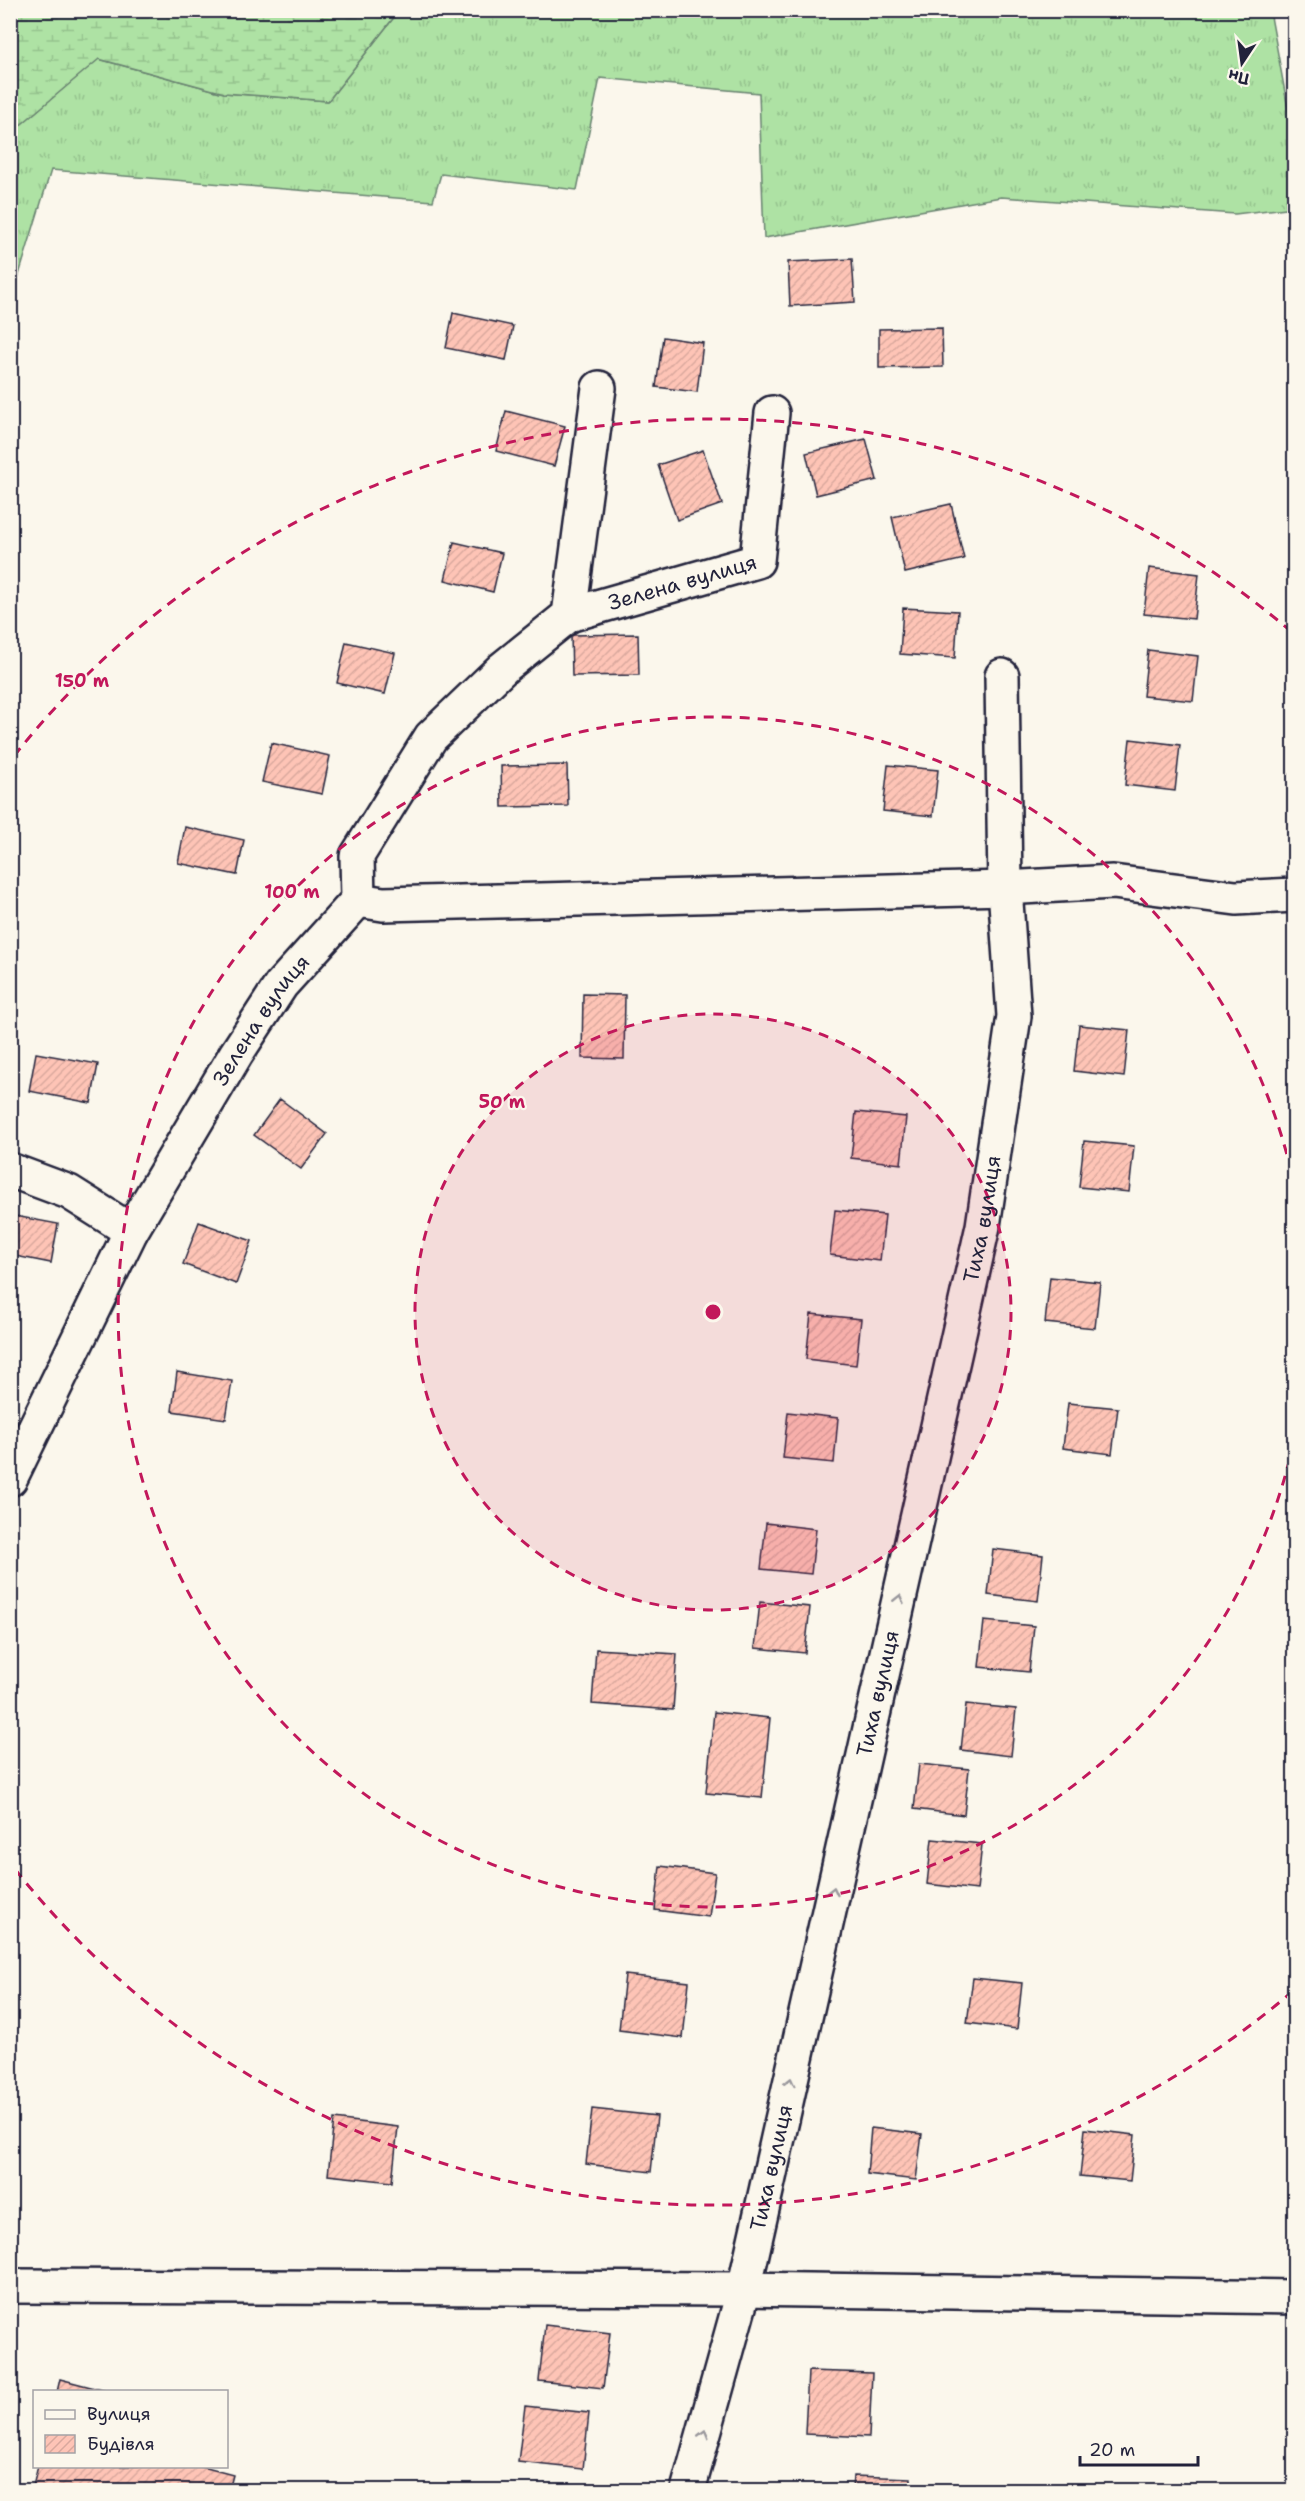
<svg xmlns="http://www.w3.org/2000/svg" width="1305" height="2501" viewBox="0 0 1305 2501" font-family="'Shantell Sans',sans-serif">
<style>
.grass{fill:url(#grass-tufts);stroke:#688270;stroke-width:1.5}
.wetland{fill:url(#wetland-marsh);stroke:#688270;stroke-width:1.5}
.building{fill:url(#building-hatch);stroke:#22223b;stroke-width:1.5}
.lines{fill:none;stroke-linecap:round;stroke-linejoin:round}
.minor-casing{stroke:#22223b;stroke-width:38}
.minor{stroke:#fbf7ec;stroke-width:33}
.oneway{stroke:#99979c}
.ring{fill:none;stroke:#c2185b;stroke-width:3;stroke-dasharray:10 8}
.labels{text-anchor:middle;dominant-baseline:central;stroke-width:4.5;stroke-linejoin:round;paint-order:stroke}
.street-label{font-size:21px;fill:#22223b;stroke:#fbf7ec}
.centre{fill:#c2185b;stroke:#fbf7ec;stroke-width:3}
.ring-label{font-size:18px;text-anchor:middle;font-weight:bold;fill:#c2185b;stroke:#fbf7ec;stroke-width:4.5;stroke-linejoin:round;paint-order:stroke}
</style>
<defs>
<pattern id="grass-tufts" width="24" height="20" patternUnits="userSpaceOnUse" patternTransform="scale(1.5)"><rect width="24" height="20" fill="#aee2a4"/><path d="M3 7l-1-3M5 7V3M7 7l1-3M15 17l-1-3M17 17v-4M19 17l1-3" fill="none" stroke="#95c28e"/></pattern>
<pattern id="wetland-marsh" width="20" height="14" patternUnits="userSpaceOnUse" patternTransform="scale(1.5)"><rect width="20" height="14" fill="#aee2a4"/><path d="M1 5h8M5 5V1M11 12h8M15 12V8" fill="none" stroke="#95c28e"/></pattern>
<pattern id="building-hatch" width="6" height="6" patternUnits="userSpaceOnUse" patternTransform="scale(1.5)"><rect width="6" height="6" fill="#fec4b6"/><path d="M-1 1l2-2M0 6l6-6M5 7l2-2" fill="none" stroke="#d9a89d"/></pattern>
</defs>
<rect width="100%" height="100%" fill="#fbf7ec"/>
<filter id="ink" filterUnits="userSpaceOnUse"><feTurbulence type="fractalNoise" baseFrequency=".0167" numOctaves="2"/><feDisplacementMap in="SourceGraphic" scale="12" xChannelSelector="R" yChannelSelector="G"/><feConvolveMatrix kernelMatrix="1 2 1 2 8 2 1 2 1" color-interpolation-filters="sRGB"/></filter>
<g filter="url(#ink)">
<path class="grass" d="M399 11H1270L1294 141V207L1235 214 1001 197 764 238 759 93 600 78 577 190 441 174 433 201 51 170 11 301V133L98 59 224 93 328 101Z"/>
<path class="wetland" d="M11 10H399V11L328 101 224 93 99 59 11 133Z"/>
<path class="building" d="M852 259 855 302 790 306 788 262Z
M453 313 513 326 506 360 446 348Z
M942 328 943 367 879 368V329Z
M663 337 703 343 697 392 656 387Z
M506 411 565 426 554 466 496 451Z
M866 439 877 480 816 495 806 453Z
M703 450 722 504 677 520 658 465Z
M951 504 964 559 905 573 892 517Z
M454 542 502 553 493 592 445 580Z
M1149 568 1199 574 1194 619 1144 614Z
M903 608 958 611 955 658 900 654Z
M638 634 639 675 572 676 571 635Z
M346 642 395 653 385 694 337 683Z
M1148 650 1198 656 1193 701 1143 696Z
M1130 739 1180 745 1175 791 1125 785Z
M271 743 330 756 322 794 262 782Z
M567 765 568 806 502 807 501 766Z
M888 765 938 770 933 816 883 811Z
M1291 774H1294V814H1291Z
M185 827 244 840 237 875 178 863Z
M583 994 625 995 624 1059 582 1058Z
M1079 1025 1129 1030 1124 1077 1074 1071Z
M36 1053 98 1064 91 1103 29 1091Z
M280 1099 327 1134 301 1169 254 1135Z
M856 1112 906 1117 901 1164 851 1158Z
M1084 1141 1134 1146 1129 1192 1079 1187Z
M835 1210 885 1215 880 1261 830 1255Z
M10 1215 58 1224 51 1263 10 1255Z
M199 1222 252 1241 236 1284 183 1264Z
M1050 1277 1100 1282 1095 1328 1045 1323Z
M811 1314 861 1319 856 1365 806 1359Z
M177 1372 232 1381 226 1419 172 1411Z
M1068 1403 1118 1408 1112 1454 1063 1448Z
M788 1412 838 1418 834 1463 783 1458Z
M766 1523 816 1529 811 1574 761 1569Z
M993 1549 1043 1555 1038 1601 988 1595Z
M760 1602 810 1607 805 1653 755 1648Z
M984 1621 1034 1626 1029 1672 979 1667Z
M596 1649 677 1654 673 1710 592 1704Z
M966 1704 1016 1709 1011 1756 961 1750Z
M714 1712 770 1718 762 1798 706 1793Z
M919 1764 969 1769 964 1815 914 1809Z
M932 1839 982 1844 977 1890 927 1884Z
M660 1866 715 1873 709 1917 655 1910Z
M625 1975 689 1982 683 2038 619 2030Z
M973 1978 1022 1983 1017 2029 967 2023Z
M592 2109 657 2116 651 2172 586 2164Z
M334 2119 398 2127 392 2182 328 2175Z
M871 2128 922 2134 916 2180 867 2174Z
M1085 2129 1135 2135 1130 2181 1080 2176Z
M545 2325 610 2333 603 2388 539 2381Z
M808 2371 872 2373 869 2437 805 2434Z
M60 2379 110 2392H57Z
M525 2406 589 2413 583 2469 518 2462Z
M38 2466H199L233 2475 229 2490H32Z
M853 2476 911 2478V2490H852Z"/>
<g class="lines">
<defs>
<g id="minor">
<path id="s1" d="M569 615 757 561 772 413"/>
<path d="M358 900 383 904 1005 888 1113 882 1236 898 1294 895"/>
<path d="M10 1170 69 1192 131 1231"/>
<path id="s2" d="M10 1479 131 1231 236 1054 281 985 358 900 357 856 431 737 503 668 569 615 599 388"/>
<path d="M10 2286 744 2289 1294 2297"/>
<path id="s3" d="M688 2490 744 2289 983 1226 1014 1016 1005 888 1002 676"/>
</g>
</defs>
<use href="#minor" class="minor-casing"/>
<use href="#minor" class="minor"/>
</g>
<defs><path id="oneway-chevron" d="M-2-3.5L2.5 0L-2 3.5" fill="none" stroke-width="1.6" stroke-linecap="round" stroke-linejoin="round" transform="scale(1.5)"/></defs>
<g class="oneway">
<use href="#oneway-chevron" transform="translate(899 1599) rotate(-77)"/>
<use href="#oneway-chevron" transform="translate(833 1891) rotate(-77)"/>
<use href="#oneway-chevron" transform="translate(790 2082) rotate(-77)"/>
<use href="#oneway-chevron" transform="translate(704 2434) rotate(-75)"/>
</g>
</g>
<circle cx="713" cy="1312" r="298" fill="#c2185b" fill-opacity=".12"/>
<g class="ring">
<circle cx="713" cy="1312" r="298"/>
<path d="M1294 1441A595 595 0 1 1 1294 1183"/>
<path d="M1293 1991A893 893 0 0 1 14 1868M14 756A893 893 0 0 1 1293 633"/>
</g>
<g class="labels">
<g class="street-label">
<text stroke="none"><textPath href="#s1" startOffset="118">Зелена вулиця</textPath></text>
<text stroke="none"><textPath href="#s2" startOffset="524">Зелена вулиця</textPath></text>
<text stroke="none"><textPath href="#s3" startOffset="1305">Тиха вулиця</textPath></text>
<text stroke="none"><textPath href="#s3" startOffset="819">Тиха вулиця</textPath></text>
<text stroke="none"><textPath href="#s3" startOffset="333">Тиха вулиця</textPath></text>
</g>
</g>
<circle cx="713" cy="1312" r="9" class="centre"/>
<g class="ring-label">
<text x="82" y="687">150 m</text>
<text x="292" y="898">100 m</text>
<text x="502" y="1108">50 m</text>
</g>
<rect width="1305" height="2501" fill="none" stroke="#fbf7ec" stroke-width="36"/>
<rect x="18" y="18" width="1269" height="2465" fill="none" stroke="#22223b" stroke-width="2" filter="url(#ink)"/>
<rect x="33" y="2390" width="195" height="78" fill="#fbf7ec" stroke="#a4a2a5" stroke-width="1.5"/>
<rect x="45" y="2410" width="30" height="9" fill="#fbf7ec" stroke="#a4a2a5" stroke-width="1.5"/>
<text x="87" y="2420" font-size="18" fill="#22223b">Вулиця</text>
<rect x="45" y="2435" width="30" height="18" fill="url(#building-hatch)" stroke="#a4a2a5" stroke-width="1.5"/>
<text x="87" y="2450" font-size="18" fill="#22223b">Будівля</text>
<g transform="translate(1242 63) rotate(193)" stroke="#fbf7ec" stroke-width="4.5" paint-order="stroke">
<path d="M0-4.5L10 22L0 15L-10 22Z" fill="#22223b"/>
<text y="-9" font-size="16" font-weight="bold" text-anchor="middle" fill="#22223b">Пн</text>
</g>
<path d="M1080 2456v9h118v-9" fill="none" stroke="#22223b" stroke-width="3"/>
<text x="1089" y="2456" font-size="18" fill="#22223b" stroke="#fbf7ec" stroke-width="4.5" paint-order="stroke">20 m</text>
</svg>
